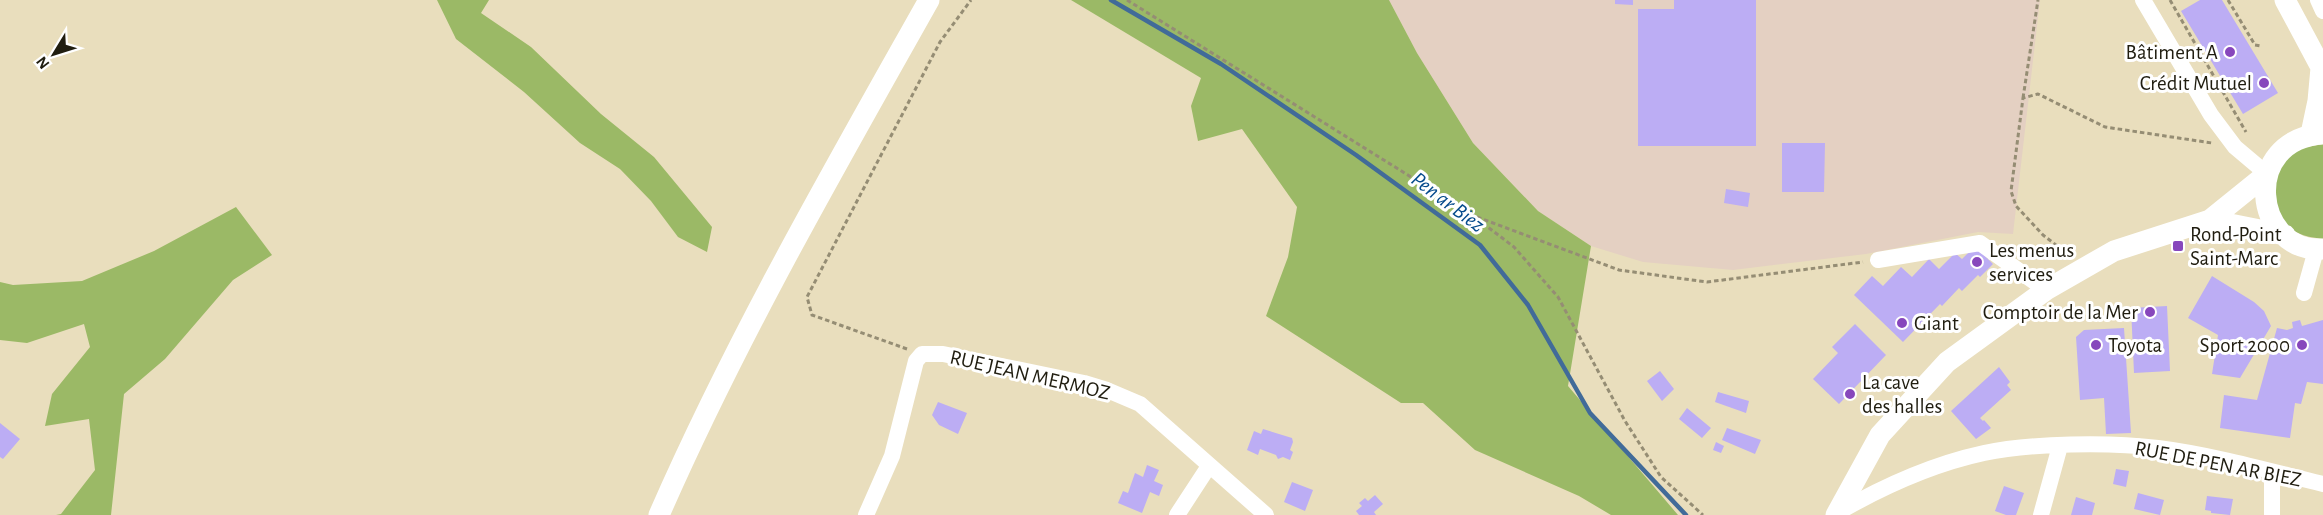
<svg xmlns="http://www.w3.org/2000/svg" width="2323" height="515" viewBox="0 0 2323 515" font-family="'Alegreya Sans',sans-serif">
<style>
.industrial{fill:#e4d0c2}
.green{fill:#9bb966}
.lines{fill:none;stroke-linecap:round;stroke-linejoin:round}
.stream{stroke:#416b99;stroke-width:4.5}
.building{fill:#bcadf4}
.path{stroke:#958d74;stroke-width:3;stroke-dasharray:4.5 3;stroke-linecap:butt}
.minor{stroke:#fff;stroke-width:16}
.major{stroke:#fff;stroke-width:21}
.poi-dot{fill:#8747bc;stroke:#fff;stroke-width:2}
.labels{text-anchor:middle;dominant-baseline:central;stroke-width:6;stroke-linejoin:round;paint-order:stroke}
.poi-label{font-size:21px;fill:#201d10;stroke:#fff;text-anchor:start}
.street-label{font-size:21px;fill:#201d10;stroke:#fff}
.water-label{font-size:22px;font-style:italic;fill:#064b8c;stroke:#fff}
</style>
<rect width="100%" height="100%" fill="#e9debd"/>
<path class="industrial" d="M1389 0H2040L2013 234 1978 232 1866 254 1733 270 1643 262 1591 246 1538 211 1473 143 1417 53Z"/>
<path class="green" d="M437 0H489L481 13 531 47 601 114 654 157 712 227 707 252 678 237 651 201 620 169 580 143 524 92 456 39Z
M1071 0H1389L1417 53 1473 143 1538 211 1591 246 1568 386 1678 515H1611L1579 496 1475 450 1423 403H1401L1266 316 1288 257 1297 207 1242 129 1198 141 1191 106 1201 78Z
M2323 144V239C2310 237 2298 236 2288 226 2269 207 2269 165 2295 151 2303 147 2314 146 2323 144Z
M236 207 272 255 233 280 165 359 124 394 111 515H56L61 514 95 470 89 419 45 426 52 394 90 347 84 324 27 343 0 340V282L13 285 82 281 154 251Z"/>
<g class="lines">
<path class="stream" d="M1111 0 1221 64 1356 155 1480 245 1528 305 1590 413 1686 515"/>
</g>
<path class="building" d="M1615 0H1633V5L1615 4Z
M1674 0H1756V146H1638V9H1674Z
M2200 0H2222L2278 93 2243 114 2181 11Z
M1782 143H1825L1824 192H1782Z
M1726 189 1750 193 1748 207 1724 203Z
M1975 246 1993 264 1980 277 1978 275 1962 291 1959 288 1942 306 1940 304 1903 342 1854 295 1872 276 1883 286 1901 267 1912 277 1929 259 1939 269 1955 253 1962 259Z
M2212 276 2254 302 2264 311 2271 326 2240 378 2212 374 2218 335 2188 318Z
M2167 306 2170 371 2134 373 2131 308Z
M2300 320 2302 326 2323 320V384L2307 382 2301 404 2295 403 2290 438 2220 428 2224 395 2257 400 2277 328 2287 330 2293 328 2292 322Z
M1855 324 1886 355 1839 404 1813 379 1838 353 1832 347Z
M2124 328 2131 433 2106 434 2104 398 2080 400 2076 337 2084 330Z
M1999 367 2010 382 2007 385 2011 390 1980 418 1983 421 1984 420 1991 428 1976 439 1951 411Z
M1660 371 1674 389 1662 401 1647 381Z
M1718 392 1749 401 1746 413 1715 402Z
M938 402 967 413 958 434 939 425 932 415Z
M1687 408 1711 428 1702 438 1679 419Z
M0 423 20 439 3 459 0 457Z
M1727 428 1761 440 1755 454 1722 440Z
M1263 429 1292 438 1293 442 1290 450 1293 452 1290 460 1283 457 1278 459 1276 455 1260 449 1258 455 1247 450 1254 431 1261 434Z
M1716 442 1724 446 1721 453 1713 450Z
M1147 465 1159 470 1154 481 1163 485 1159 496 1150 492 1142 513 1118 503 1123 491 1128 493 1135 473 1143 477Z
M2116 469 2129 471 2126 487 2113 484Z
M1292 482 1313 490 1305 511 1284 502Z
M2004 486 2024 493 2016 515H2006L1995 511Z
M2138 493 2164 500 2160 515 2134 509Z
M1375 495 1383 504 1374 512 1376 515H1359L1356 511 1362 506 1359 503 1365 498 1368 501Z
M2207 496 2233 499 2230 515 2211 513V511L2205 510Z
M2076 497 2095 503 2092 515H2071Z"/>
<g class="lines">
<path class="path" d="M1127 0 1472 215 1514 247 1558 297 1625 421 1661 477 1703 515
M2170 0 2246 132
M2228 0 2255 45 2261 46
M2023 98 2038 0
M1477 217 1619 270 1707 282 1863 262
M2069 255 2043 235 2016 206 2011 191 2023 98 2038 94 2105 127 2212 143
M907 349 812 315 807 297 940 42 971 0"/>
<path class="minor" d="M2143 0 2211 115 2235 147 2267 174
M2318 0 2323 11
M1878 260 1980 243 2046 290
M2304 293 2316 250
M1837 513C1882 487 1933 464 1984 453 2031 443 2110 442 2158 448 2213 455 2269 471 2323 484
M866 515 892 456 916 361 922 354H943L1084 383 1107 390 1140 404 1266 515
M1177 515 1209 466
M2041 515 2060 446
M2272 515V472"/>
<path class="major" d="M2285 0 2323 71
M2311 134 2318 101 2321 68
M2323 134C2240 139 2253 253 2323 249
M2210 220 2285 235
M659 515C737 337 834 169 929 0
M1836 515 1880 435 1947 362 2046 290 2114 251 2210 220 2267 174"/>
</g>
<g class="poi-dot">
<circle cx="2230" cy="52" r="6"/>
<circle cx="2264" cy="83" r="6"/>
<rect x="2172" y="240" width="12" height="12" rx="3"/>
<circle cx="1977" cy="262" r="6"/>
<circle cx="2150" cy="312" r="6"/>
<circle cx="1902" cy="323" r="6"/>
<circle cx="2096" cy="345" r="6"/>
<circle cx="2302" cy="345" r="6"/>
<circle cx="1850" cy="394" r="6"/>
</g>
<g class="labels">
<g class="poi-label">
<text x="2218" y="52" text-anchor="end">Bâtiment A</text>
<text x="2252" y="83" text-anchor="end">Crédit Mutuel</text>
<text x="2190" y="234">Rond-Point<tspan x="2190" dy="24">Saint-Marc</tspan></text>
<text x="1989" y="250">Les menus<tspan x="1989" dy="24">services</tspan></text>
<text x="2138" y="312" text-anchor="end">Comptoir de la Mer</text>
<text x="1914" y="323">Giant</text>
<text x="2108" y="345">Toyota</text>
<text x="2290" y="345" text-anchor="end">Sport 2000</text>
<text x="1862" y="382">La cave<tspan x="1862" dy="24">des halles</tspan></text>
</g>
<g class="street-label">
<text transform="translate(1030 375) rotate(13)">RUE JEAN MERMOZ</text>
<text transform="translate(2218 464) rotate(11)">RUE DE PEN AR BIEZ</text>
</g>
<g class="water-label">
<text transform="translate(1448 202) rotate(37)">Pen ar Biez</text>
</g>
</g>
<g transform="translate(54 54) rotate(232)" stroke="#ffffff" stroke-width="4.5" paint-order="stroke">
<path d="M0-4.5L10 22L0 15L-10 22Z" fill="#201d10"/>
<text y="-9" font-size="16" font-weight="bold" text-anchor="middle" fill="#201d10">N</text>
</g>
</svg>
